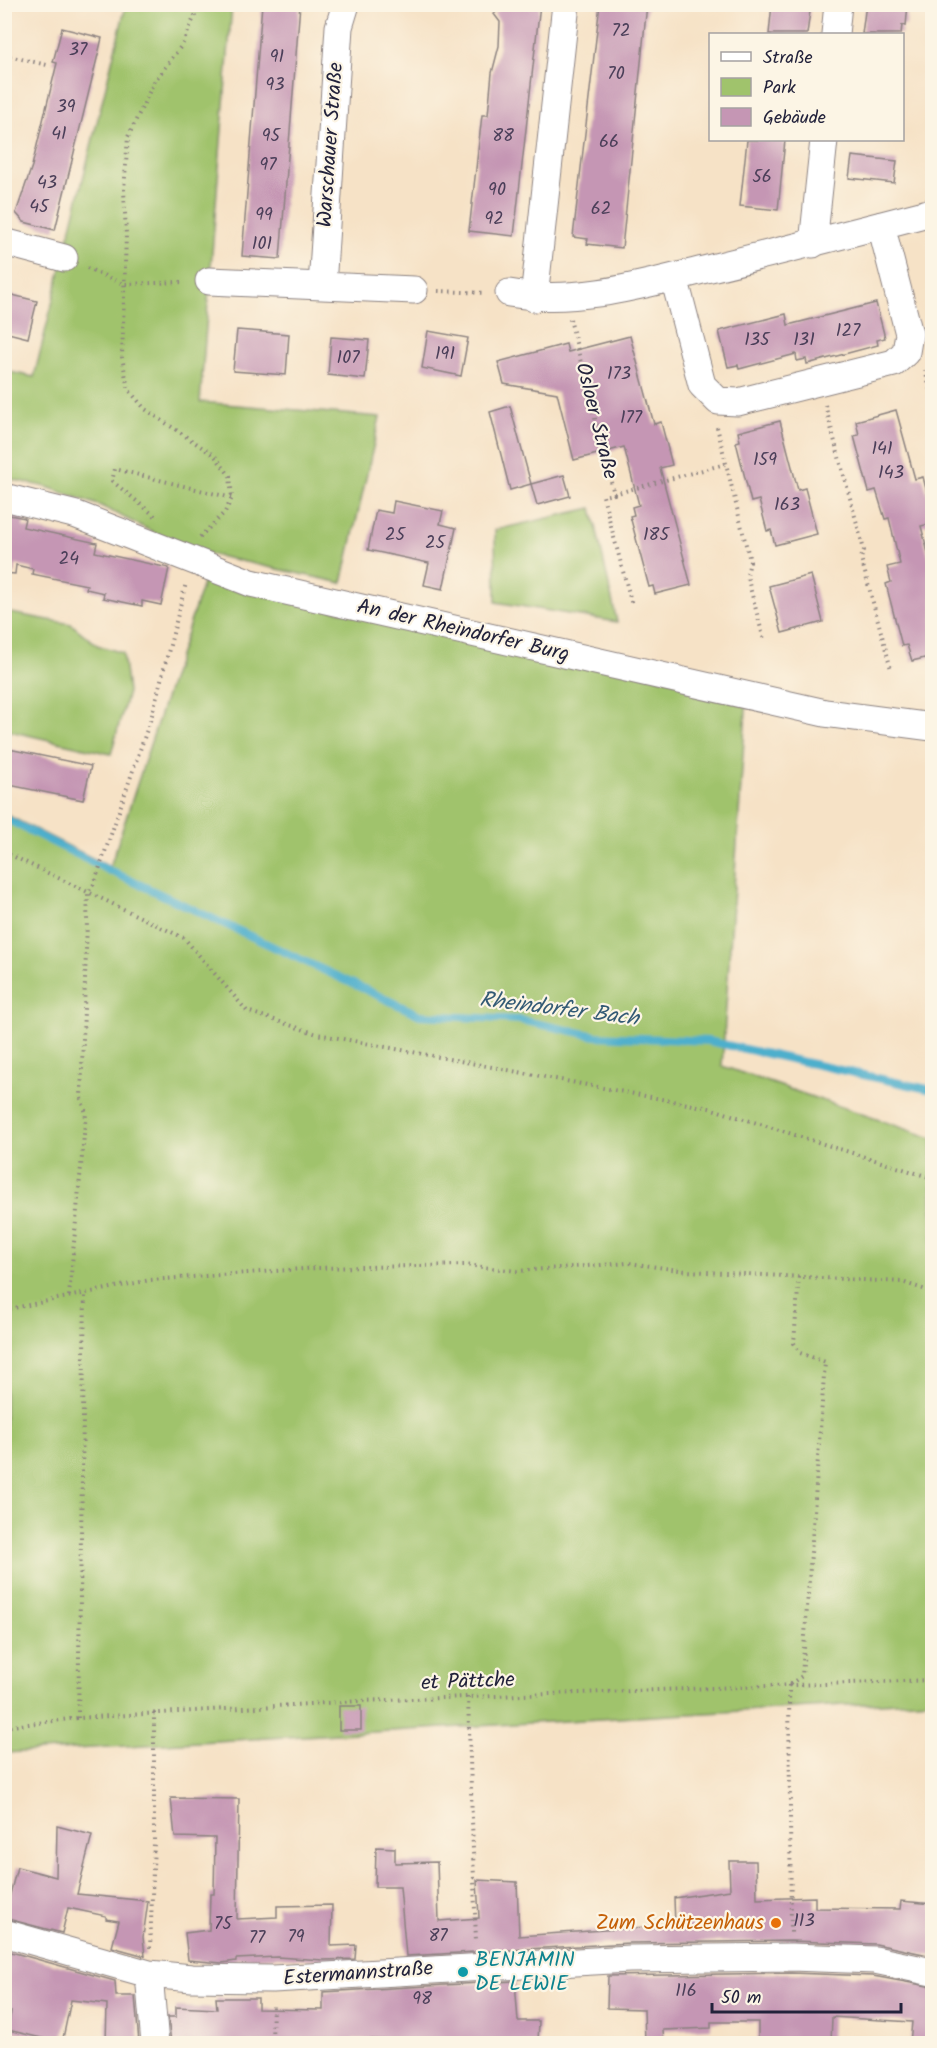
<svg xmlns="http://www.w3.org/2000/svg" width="937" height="2048" viewBox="0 0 937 2048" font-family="Kalam,sans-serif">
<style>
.green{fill:#a0c36c;stroke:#617254;stroke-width:1.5}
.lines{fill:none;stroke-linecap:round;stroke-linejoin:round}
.stream{stroke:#4dafcc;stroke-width:8}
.building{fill:#c596b4}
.minor-casing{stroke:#8c8280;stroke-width:29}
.path{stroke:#8c8280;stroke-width:4;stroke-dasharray:1.5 4.5;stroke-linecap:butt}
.minor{stroke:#fff;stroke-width:27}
.food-dot{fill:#e8710a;stroke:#fcf5e5;stroke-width:2}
.culture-dot{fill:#0f9aa8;stroke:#fcf5e5;stroke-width:2}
.labels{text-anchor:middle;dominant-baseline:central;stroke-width:4.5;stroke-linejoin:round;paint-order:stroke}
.number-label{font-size:18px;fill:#4b3f59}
.street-label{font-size:21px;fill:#22223b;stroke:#fcf5e5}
.food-label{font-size:21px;fill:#c56008;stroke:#fcf5e5;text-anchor:end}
.culture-label{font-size:21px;fill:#0d838f;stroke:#fcf5e5;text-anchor:start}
.water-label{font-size:22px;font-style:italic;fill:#335a75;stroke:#fcf5e5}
</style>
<rect width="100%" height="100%" fill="#fcf5e5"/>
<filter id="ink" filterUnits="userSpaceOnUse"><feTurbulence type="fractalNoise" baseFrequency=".0167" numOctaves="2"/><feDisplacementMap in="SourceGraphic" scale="12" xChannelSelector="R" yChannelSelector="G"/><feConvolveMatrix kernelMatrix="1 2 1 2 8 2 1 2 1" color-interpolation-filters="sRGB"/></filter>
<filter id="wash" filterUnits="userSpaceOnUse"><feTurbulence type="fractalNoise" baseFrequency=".008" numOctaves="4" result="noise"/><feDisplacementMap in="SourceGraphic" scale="24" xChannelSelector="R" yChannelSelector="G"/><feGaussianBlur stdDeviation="1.35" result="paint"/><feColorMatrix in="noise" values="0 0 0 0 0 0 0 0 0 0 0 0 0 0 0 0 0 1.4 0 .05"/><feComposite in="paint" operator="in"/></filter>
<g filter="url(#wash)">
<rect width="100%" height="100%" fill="#f6e2c6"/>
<path class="green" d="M126 5H232L200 402 380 417 342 583 213 555 163 537 101 506 47 487 5 478V371L34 377Z
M592 508 617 622 496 602 495 530Z
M203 583 747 695 722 1066 932 1138V1700L5 1753V814L110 867Z
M5 612 71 624 97 645 123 653 128 692 111 754 5 730Z"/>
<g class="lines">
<path class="stream" d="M4 818 102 867 420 1015 520 1020 596 1036 708 1041 932 1090"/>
</g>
<g id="blocks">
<path class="building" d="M262 4H300L280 259 242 256Z
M505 4H540L514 236 469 231 482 115H488L492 73 499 46 500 22 494 14Z
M600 4H647L622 248 587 244 588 239 573 237Z
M772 4H811L807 34H769Z
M866 4H908L906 26 902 25 901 34H862Z
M62 28 102 38 55 230 24 222 16 213 32 166 57 63 53 62Z
M747 140H785L778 210 740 206Z
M852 156 897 161 894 183 849 178Z
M4 293 37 301 28 338 4 332Z
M876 303 885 338 877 340 878 345 807 364 806 359 797 361 796 354 739 369 738 365 728 367 719 331 786 314 788 325Z
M237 330 289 334 286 375 233 371Z
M428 331 468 338 461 376 422 368Z
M630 336 654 424 661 422 672 465 660 468 691 585 655 594 653 586 649 587 630 516 634 515 632 507 639 505 624 447 574 460 557 393 504 384 498 362 566 344 568 352Z
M331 337 369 340 365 379 328 375Z
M510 406 531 484 510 490 490 412Z
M896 410 915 479 923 477 933 516V523L921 526 933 572V656L912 661 907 645 902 646 886 584 891 582 887 567 900 564 889 518 885 519 876 490 869 492 854 436 859 435 856 421Z
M780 421 798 490 805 488 817 534 775 545 771 530 767 531 759 500 751 502 736 442 740 441 738 432Z
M564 475 570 496 537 505 531 484Z
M394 501 443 511 440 524 456 528 443 589 424 585 429 563 368 550 376 510 392 513Z
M4 514 25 518 23 527 97 543 95 552 169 568 161 605 142 601V606L103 598 104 593 86 589 87 585 32 574 33 569 16 565 15 574 4 573Z
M811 575 823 622 782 633 769 586Z
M4 748 91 766 83 800 4 784Z
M339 1706H361V1730H339Z
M171 1798 239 1799 237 1919 277 1917V1906L332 1905 331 1946 356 1945 355 1959 323 1960 277 1957 236 1959V1961L222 1963 188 1960 185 1933 209 1930 210 1894H214L215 1838 175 1837Z
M57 1826 92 1835 77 1894 148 1901 143 1937 145 1956 112 1947 119 1921 106 1919V1916L68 1908 62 1933 4 1918 17 1867 56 1877Z
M376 1847 395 1848V1863L437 1862 439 1921 479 1918 477 1880 517 1882 519 1936 675 1925 674 1898 730 1890 729 1861H756L757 1899 815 1897V1908L900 1909 901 1901 933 1904V1956L876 1944 792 1941 629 1943 406 1956 400 1887H375Z
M4 1950 115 1981 116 1996H135L139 2043H106L107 2004 71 2000 62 2043 8 2030 11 2012 4 2011Z
M791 1973 873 1976 933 1987V2034L930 2043H910L912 2022 832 2017 831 2043H758V2022H711V2028L663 2030 664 2043H645L644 2009 607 2008 608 1976Z
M515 1981 518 2021H539L538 2043H399V2040L353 2039V2043H171L168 2017H176V2007L217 2009 216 1998H258V2009L323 2010V1992Z"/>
</g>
</g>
<g filter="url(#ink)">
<use href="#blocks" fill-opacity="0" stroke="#8c8280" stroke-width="1.5"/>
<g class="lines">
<defs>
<path id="minor" d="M835 34 838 4
M4 242 64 258
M813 244 824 140
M674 277 702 385 718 401 738 402 894 363 906 352 909 334 881 225
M209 281 414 290
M322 286 339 27 346 4
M509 293C578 305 645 284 711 268 785 250 859 231 932 212
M534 298 566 4
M4 497 77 515 251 583 825 713 932 727
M4 1933 149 1974 192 1978 273 1979 629 1959 791 1957 875 1960 932 1972
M149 1974 155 2044"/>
</defs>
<use href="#minor" class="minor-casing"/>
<path class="path" d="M4 55 47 65
M87 268 123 284 184 282
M438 291 485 293
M570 319 614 494 603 496 632 605
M925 370 932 397
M825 405 864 550 861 558 891 669
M717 427 750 561 747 576 764 640
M614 494 725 464
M155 516 112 481 115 469 232 498
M200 537 225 512 232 498 230 476 215 456 145 409 128 389 122 357 126 235 124 190 128 137 154 82 182 45 200 4
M4 852 184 938 247 1011 317 1034 709 1108 932 1178
M69 1296 86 1113 81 1098 88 892 94 884 152 715 186 583
M4 1310 150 1280 317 1268 465 1265 517 1271 629 1263 686 1271 902 1282 932 1292
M790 1684 802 1676 825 1362 800 1353 794 1343 799 1276
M789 1685 791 1933
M468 1697 476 1942
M78 1718 85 1294
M4 1727 78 1718 359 1701 932 1680
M150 1948 154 1843V1712
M272 2044 273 2004"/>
<use href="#minor" class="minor"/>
</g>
</g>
<circle class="food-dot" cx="776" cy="1923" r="6"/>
<circle class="culture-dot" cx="463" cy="1972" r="6"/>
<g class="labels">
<g class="number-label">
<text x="621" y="31">72</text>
<text x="78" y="50">37</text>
<text x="277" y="57">91</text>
<text x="616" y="74">70</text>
<text x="275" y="85">93</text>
<text x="66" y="107">39</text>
<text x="59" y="134">41</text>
<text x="271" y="136">95</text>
<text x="503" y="136">88</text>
<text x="609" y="142">66</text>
<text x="268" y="165">97</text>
<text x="762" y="177">56</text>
<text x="47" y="183">43</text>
<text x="497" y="190">90</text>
<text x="39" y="207">45</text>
<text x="601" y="209">62</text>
<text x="264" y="215">99</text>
<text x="494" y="219">92</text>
<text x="262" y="244">101</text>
<text x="848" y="331">127</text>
<text x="757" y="340">135</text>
<text x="804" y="340">131</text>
<text x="445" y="354">191</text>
<text x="348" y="358">107</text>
<text x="619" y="374">173</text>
<text x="631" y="418">177</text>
<text x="882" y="449">141</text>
<text x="765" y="460">159</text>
<text x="891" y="473">143</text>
<text x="787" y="505">163</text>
<text x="395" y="535">25</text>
<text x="656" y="535">185</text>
<text x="435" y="543">25</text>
<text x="69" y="559">24</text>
<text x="804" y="1921">113</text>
<text x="223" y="1924">75</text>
<text x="438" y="1936">87</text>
<text x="296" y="1937">79</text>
<text x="257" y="1938">77</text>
<text x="686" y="1991">116</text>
<text x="422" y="1999">98</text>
</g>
<g class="street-label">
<text transform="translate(331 145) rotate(-86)">Warschauer Straße</text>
<text transform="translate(596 421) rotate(76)">Osloer Straße</text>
<text transform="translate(463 631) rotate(13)">An der Rheindorfer Burg</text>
<text transform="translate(468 1682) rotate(-2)">et Pättche</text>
<text transform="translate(358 1974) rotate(-4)">Estermannstraße</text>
</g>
<g class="food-label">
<text x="764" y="1923">Zum Schützenhaus</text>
</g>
<g class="culture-label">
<text x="475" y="1960">BENJAMIN<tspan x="475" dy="24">DE LEWIE</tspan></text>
</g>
<g class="water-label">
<text transform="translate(559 1010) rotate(7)">Rheindorfer Bach</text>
</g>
</g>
<rect width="937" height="2048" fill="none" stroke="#fcf5e5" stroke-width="24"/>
<rect x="709" y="33" width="195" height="108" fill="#fcf5e5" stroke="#a5a1a1" stroke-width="1.5"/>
<rect x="721" y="52" width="30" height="9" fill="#ffffff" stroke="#a5a1a1" stroke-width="1.5"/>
<text x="763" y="63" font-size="18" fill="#22223b">Straße</text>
<rect x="721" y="78" width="30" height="18" fill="#a0c36c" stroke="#a5a1a1" stroke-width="1.5"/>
<text x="763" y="93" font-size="18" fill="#22223b">Park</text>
<rect x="721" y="108" width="30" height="18" fill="#c596b4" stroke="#a5a1a1" stroke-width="1.5"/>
<text x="763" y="123" font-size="18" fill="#22223b">Gebäude</text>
<path d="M712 2003v9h189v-9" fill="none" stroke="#22223b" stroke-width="3"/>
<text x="721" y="2003" font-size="18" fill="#22223b" stroke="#fcf5e5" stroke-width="4.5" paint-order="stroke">50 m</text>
</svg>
